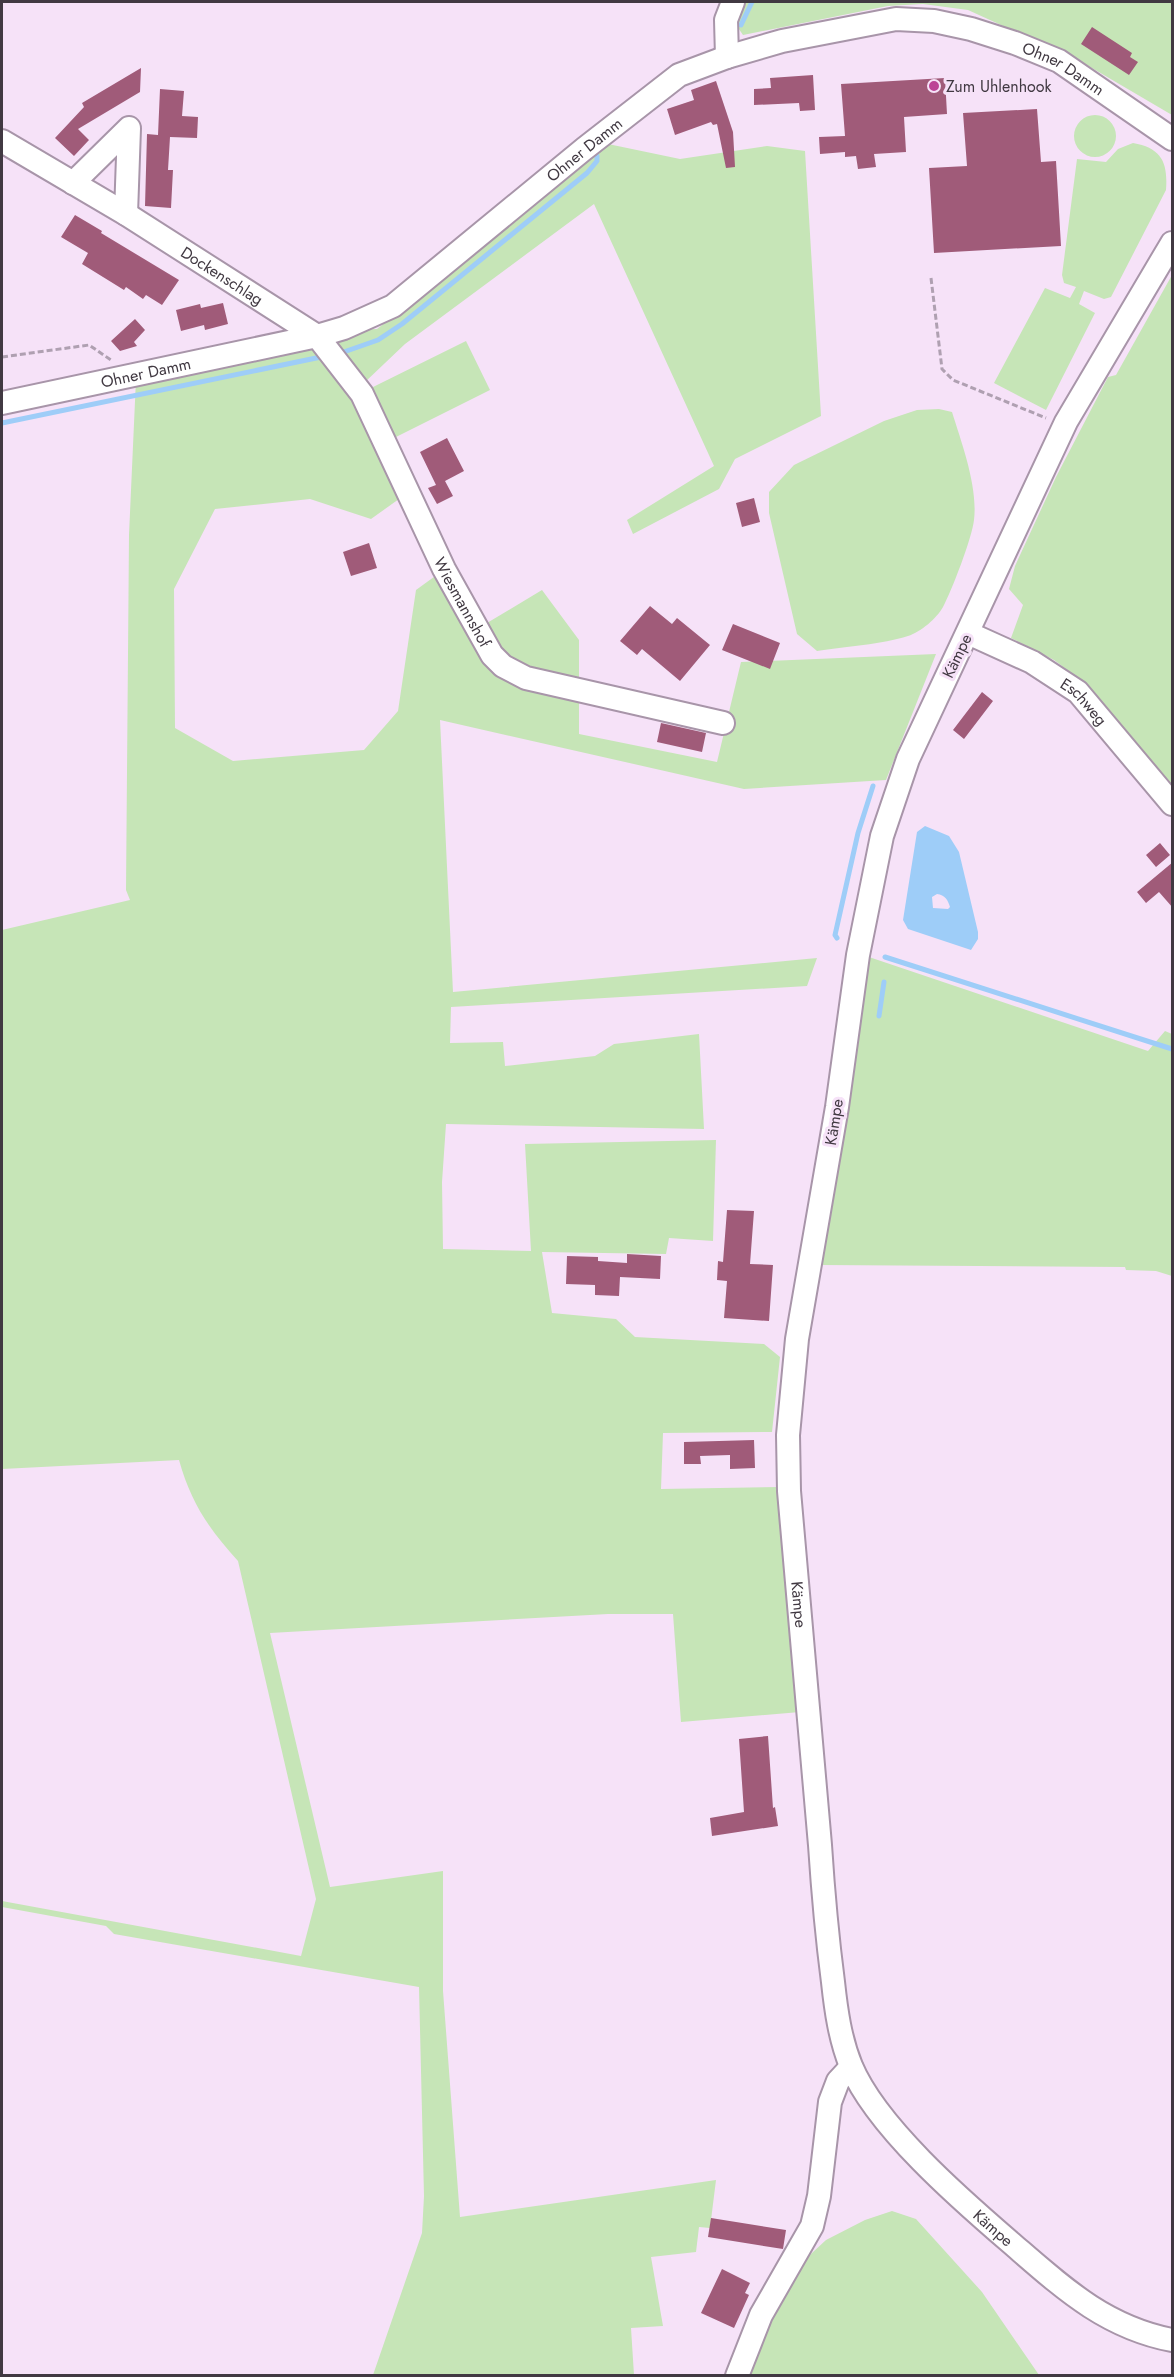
<svg xmlns="http://www.w3.org/2000/svg" width="1174" height="2377" viewBox="0 0 1174 2377" font-family="Jost,sans-serif">
<style>
.green{fill:#c6e5b7}
.water{fill:#9ecdf8;fill-rule:evenodd}
.lines{fill:none;stroke-linecap:round;stroke-linejoin:round}
.stream{stroke:#9ecdf8;stroke-width:5}
.building{fill:#a05b79}
.minor-casing{stroke:#a895a9;stroke-width:26}
.path{stroke:#afa0b1;stroke-width:3;stroke-dasharray:6 3;stroke-linecap:butt}
.minor{stroke:#fff;stroke-width:22}
.poi-dot{fill:#bc4396;stroke:#f6e2f8;stroke-width:2}
.labels{text-anchor:middle;dominant-baseline:central;stroke-width:6;stroke-linejoin:round;paint-order:stroke}
.street-label{font-size:16px;fill:#413942;stroke:#f6e2f8}
.poi-label{font-size:16px;fill:#413942;stroke:#f6e2f8;text-anchor:start}
</style>
<rect width="100%" height="100%" fill="#f6e2f8"/>
<path class="green" d="M739 2H1172V115L1080 61 968 10 923 4 888 6 743 35 732 19Z
M1074 136a21 21 0 1 1 42 0a21 21 0 1 1-42 0Z
M1133 143C1162 148 1168 163 1166 190L1111 297 1104 299 1084 291 1079 304 1095 313 1046 410 994 383 1045 288 1070 298 1076 287 1064 283 1062 275 1077 159 1106 162 1118 149Z
M608 144 680 159 767 146 805 151 821 416 735 459 719 489 633 534 627 520 714 466 594 204 405 344 364 383 399 499 371 519 310 499 215 509 174 589 175 728 233 761 364 750 398 711 416 590 438 574 487 623 542 590 579 640V734L717 762 741 662 936 654 886 780 744 789 440 720 453 992 817 958 807 986 451 1007 450 1043 503 1042 505 1066 595 1056 614 1044 699 1034 704 1129 446 1124 442 1182 443 1249 531 1251 525 1144 716 1140 713 1241 669 1238 666 1254 542 1252 552 1313 616 1319 635 1337 764 1344 780 1357 772 1432 663 1433 661 1489 782 1487 800 1712 681 1722 673 1614H608L270 1633 330 1887 443 1871V1991L460 2217 716 2180 710 2228 699 2227 696 2252 651 2257 663 2326 631 2328 634 2375H373L422 2233 424 2196 419 1987 114 1934 106 1926 2 1907V1901L301 1956 316 1899 238 1561C209 1529 191 1503 179 1460L2 1469V930L130 900 126 890 129 535 136 379 345 330 377 329 521 217Z
M1172 275V786L1086 684 1054 660 1011 638 1023 605 1009 589 1015 566 1056 477 1108 377 1116 375Z
M466 341 490 390 394 438 369 389Z
M939 409 952 412C962 444 978 487 974 520 972 538 952 590 943 607 937 618 921 632 908 636 883 644 844 647 817 651L797 634 769 513V492L794 465 884 421 917 410Z
M869 957 1148 1051 1165 1031 1172 1034V1276L1156 1271 1126 1270 1125 1267 820 1265Z
M892 2211 916 2219 982 2292 1039 2375 743 2376 799 2265 826 2240 865 2220Z"/>
<path class="water" d="M925 826 949 836 959 852 978 932V939L971 950 908 929 903 920 917 832ZM937 894C945 895 948 900 950 907L948 909 933 908 932 897Z"/>
<g class="lines">
<path class="stream" d="M741 25 752 2
M338 354 378 340 402 324 587 173 597 161V156
M2 423 326 356
M837 938 835 935 858 833 873 786
M885 957 1172 1049
M879 1016 884 982"/>
</g>
<path class="building" d="M1092 27 1132 53 1130 57 1138 62 1129 75 1081 44Z
M141 68 140 92 78 129 89 140 74 156 55 138 84 107 82 103Z
M813 75 815 110 800 111 799 103 754 105V89L771 88 770 78Z
M945 78 947 114 904 117 906 152 874 154 876 167 858 169 856 156 845 157V152L820 154 819 137 845 136 841 84Z
M716 81 733 132 735 167 726 168 717 124 713 125 711 122 675 135 667 109 694 100 691 90Z
M160 89 184 91 182 116 198 117 197 138 170 137 168 170H173L171 208 145 206 147 134 158 135Z
M1037 109 1041 162 1056 161 1061 246 934 253 929 168 967 166 963 113Z
M75 215 102 231 101 233 179 280 162 305 146 295 143 299 126 287 124 290 82 264 88 253 61 237Z
M223 303 228 324 205 330 204 325 181 331 176 310 200 304 201 308Z
M135 319 145 330 134 342 137 346 120 351 111 341Z
M447 438 464 471 445 481 453 496 437 504 428 488 436 485 420 452Z
M754 498 760 522 742 527 736 503Z
M369 543 377 568 351 576 343 552Z
M650 606 672 624 677 618 710 645 680 681 642 649 637 655 620 641Z
M733 624 780 643 770 669 722 650Z
M982 692 993 701 964 739 953 730Z
M661 723 706 733 702 752 657 742Z
M1160 843 1170 855 1156 867 1146 855Z
M1173 862V908L1159 892 1146 903 1137 892Z
M727 1210 754 1211 750 1264 773 1265 769 1321 724 1318 727 1281 717 1280 718 1261 723 1262Z
M627 1254 661 1256 660 1279 620 1277 619 1296 595 1295V1285L566 1284 567 1256 598 1257V1261L627 1263Z
M754 1440 755 1468 730 1469V1455L700 1456 701 1464H684V1442Z
M768 1736 773 1808 775 1807 778 1826 712 1836 710 1818 744 1812 739 1739Z
M711 2218 786 2230 783 2249 708 2237Z
M722 2269 750 2283 745 2293 749 2295 734 2328 701 2313Z"/>
<g class="lines">
<defs>
<g id="minor">
<path d="M727 57 726 20 733 2"/>
<path id="s1" d="M2 141 126 214 317 336 362 394 444 569 492 655 503 666 526 678 723 723"/>
<path d="M73 183 129 128 126 214"/>
<path id="s2" d="M1172 243 1066 422 908 759 882 836 858 955 837 1107 797 1339 788 1435 789 1491C800 1609 810 1727 820 1845 823 1891 827 1936 833 1982 836 2010 840 2039 851 2066 876 2126 960 2199 1010 2242 1061 2286 1104 2327 1172 2340"/>
<path id="s3" d="M2 403 317 336 344 328 393 306 584 149 679 75 727 57 782 41 896 19 934 21 971 29 1015 43 1059 61 1172 139"/>
<path id="s4" d="M968 633 1032 662 1078 692 1172 804"/>
<path d="M737 2376 761 2315 812 2226 819 2196 830 2102 838 2081 851 2067"/>
</g>
</defs>
<use href="#minor" class="minor-casing"/>
<path class="path" d="M931 278 942 369 953 380 1046 418
M2 357 89 345 111 360"/>
<use href="#minor" class="minor"/>
</g>
<circle class="poi-dot" cx="934" cy="86" r="6"/>
<g class="labels">
<g class="street-label">
<text stroke="none"><textPath href="#s3" startOffset="1173">Ohner Damm</textPath></text>
<text stroke="none"><textPath href="#s3" startOffset="651">Ohner Damm</textPath></text>
<text stroke="none"><textPath href="#s1" startOffset="258">Dockenschlag</textPath></text>
<text stroke="none"><textPath href="#s3" startOffset="147">Ohner Damm</textPath></text>
<text stroke="none"><textPath href="#s1" startOffset="675">Wiesmannshof</textPath></text>
<text transform="translate(957 656) rotate(-64)">Kämpe</text>
<text stroke="none"><textPath href="#s4" startOffset="136">Eschweg</textPath></text>
<text transform="translate(834 1122) rotate(-81)">Kämpe</text>
<text stroke="none"><textPath href="#s2" startOffset="1438">Kämpe</textPath></text>
<text stroke="none"><textPath href="#s2" startOffset="2120">Kämpe</textPath></text>
</g>
<g class="poi-label">
<text x="946" y="86">Zum Uhlenhook</text>
</g>
</g>
<rect width="1174" height="2377" fill="none" stroke="#413942" stroke-width="6"/>
</svg>
